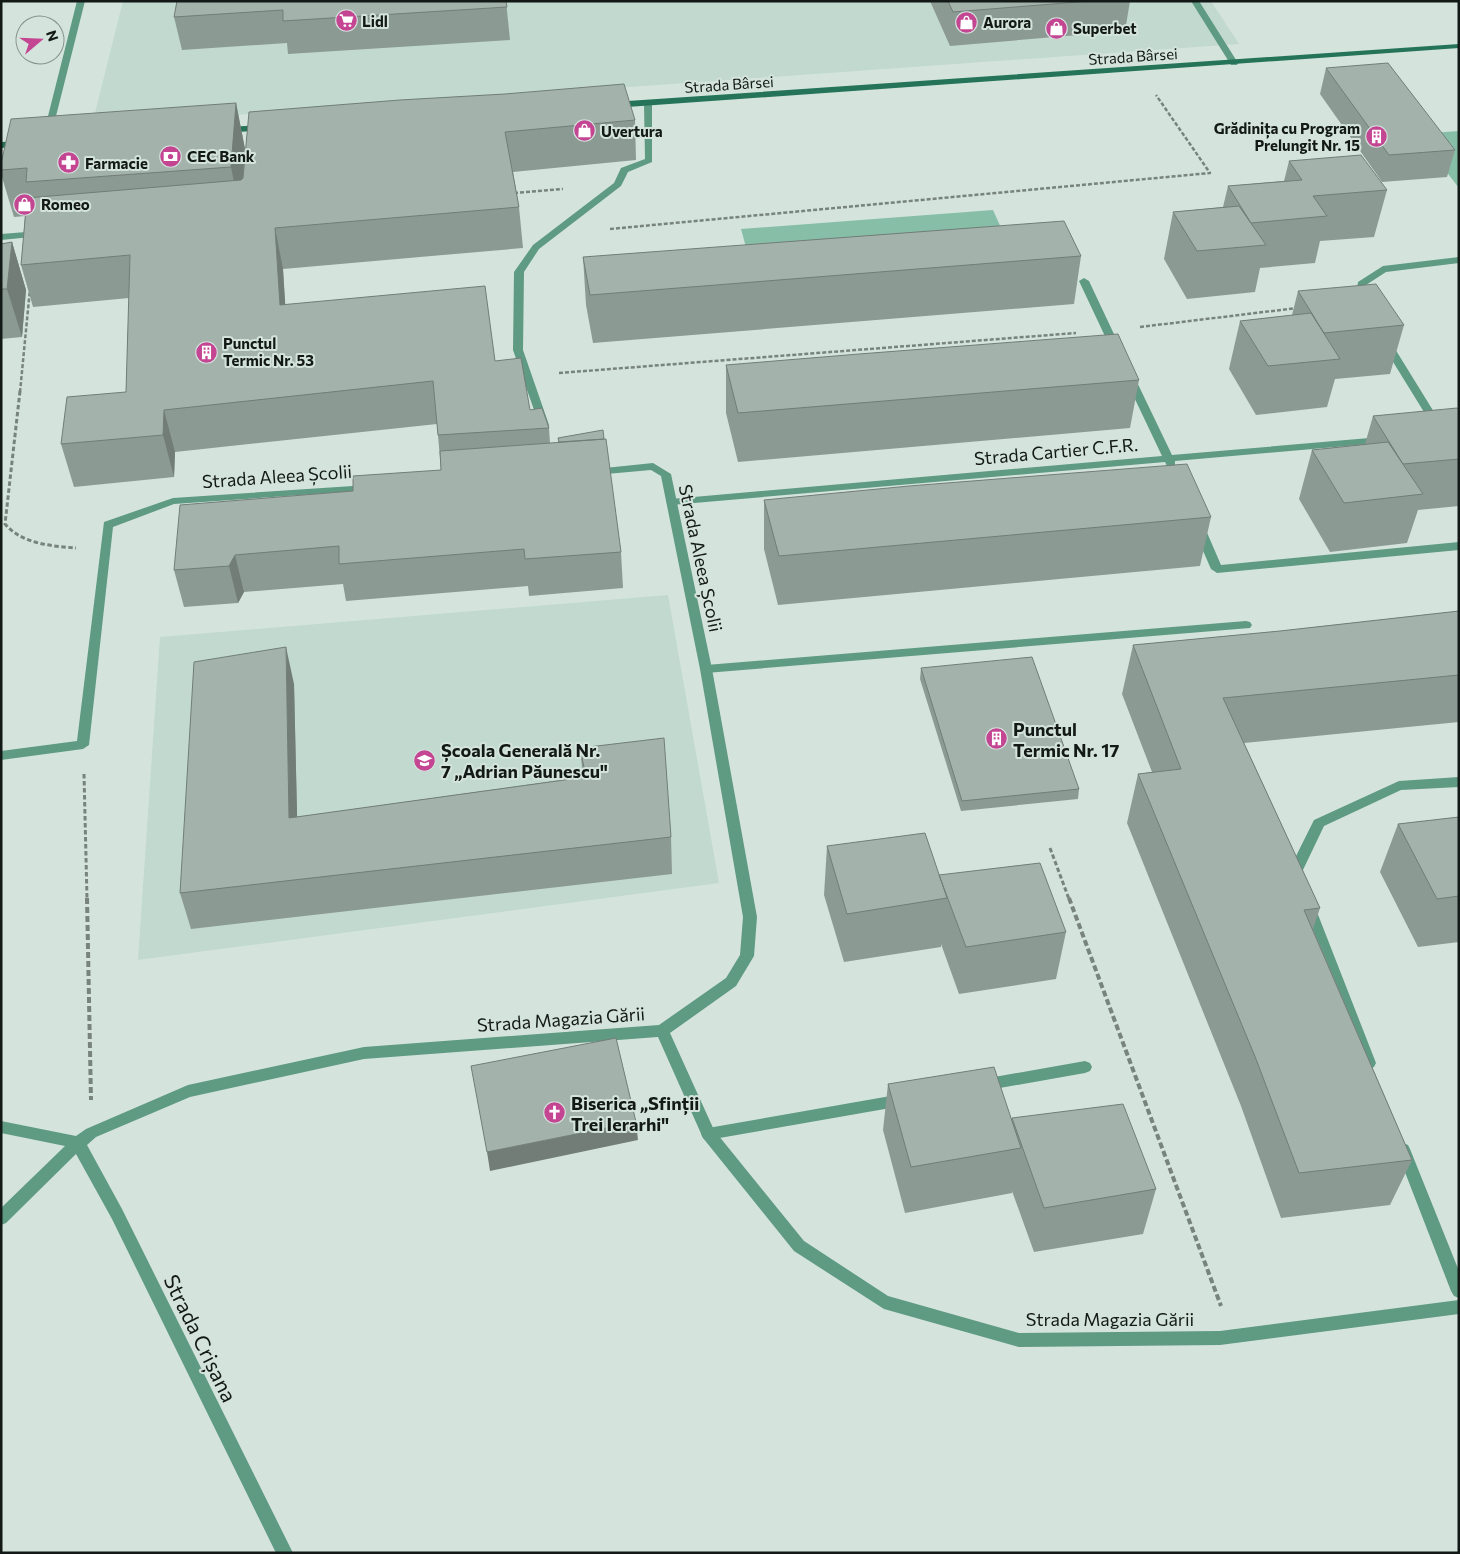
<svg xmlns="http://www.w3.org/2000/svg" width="1460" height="1554" viewBox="0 0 1460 1554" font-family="Commissioner,sans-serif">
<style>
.built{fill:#c1d9ce}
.green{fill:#87bea7}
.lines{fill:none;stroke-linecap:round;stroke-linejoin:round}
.path-far2{stroke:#78837e;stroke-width:2.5;stroke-dasharray:4 2;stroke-linecap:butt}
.path-far1{stroke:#78837e;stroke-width:3;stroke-dasharray:4.5 2.5;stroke-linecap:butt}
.path{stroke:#78837e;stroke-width:4;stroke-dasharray:6 3;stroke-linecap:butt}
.lane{fill:#5f9a82;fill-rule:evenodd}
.street{fill:#5f9a82;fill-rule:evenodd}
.secondary{fill:#257459;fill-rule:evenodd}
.wall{fill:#8c9a94}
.shaded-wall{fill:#727d78}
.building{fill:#a3b3ac;stroke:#727d78}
.labels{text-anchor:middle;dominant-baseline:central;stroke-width:4;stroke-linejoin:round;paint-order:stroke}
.far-poi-label{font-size:15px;font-weight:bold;fill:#131916;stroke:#d4e4dd;text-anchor:start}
.far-street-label{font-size:15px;fill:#131916;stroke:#d4e4dd}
.street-label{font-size:18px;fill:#131916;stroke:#d4e4dd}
.poi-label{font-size:18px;font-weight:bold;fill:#131916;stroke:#d4e4dd;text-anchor:start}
.near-street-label{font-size:21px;fill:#131916;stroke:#d4e4dd}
</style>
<rect width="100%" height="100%" fill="#d4e4dd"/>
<path class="built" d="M123 1H1211L1239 44 92 125Z
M668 595 719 883 138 960 160 637Z"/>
<path class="green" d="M1459 131V188L1417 134Z
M993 210 1010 248 752 269 741 229Z"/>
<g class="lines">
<path class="path-far2" d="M514 193 563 189
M610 229 1210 173 1156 95
M1140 327 1297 308
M559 373 1076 333
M20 392 30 289"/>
<path class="path-far1" d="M20 391 5 524C22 544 51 546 76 548
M84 774 87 899
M1050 848 1069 899"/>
<path class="path" d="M87 898 91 1100
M1069 898 1221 1306"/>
<path class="lane" d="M77 1H85L52 132 48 135 44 132Z
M1191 1H1199L1238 63 1237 65H1231Z
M648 100 652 103V162L628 172 621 186 539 249 524 272 523 350 549 425 548 427H540L513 350 514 272 533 245 614 183 621 168 645 159 644 103Z
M1459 257V263L1386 272 1366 285 1363 303 1360 304 1355 301 1358 282 1383 266Z
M1084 278 1089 281 1121 349 1120 351 1116 352 1111 349 1079 281Z
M1387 341 1392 344 1442 425 1441 427H1433L1432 425 1382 344Z
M1129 373 1134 376 1172 455 1381 437 1386 440 1381 443 1175 461V466H1167L1165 462 671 505 666 502 671 499 1162 456 1124 376Z
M1199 524 1205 528 1221 565 1459 542V550L1217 573 1211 569 1193 528Z
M1246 621 1250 622 1252 625 1250 628 706 673 700 669 706 665Z
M1459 777V787L1401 790 1324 826 1302 872 1304 876 1302 880H1292L1288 872 1314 820 1399 781Z
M1308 902 1313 903 1315 907 1376 1063 1374 1067 1369 1069 1364 1067 1362 1063 1301 907 1303 903Z
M1085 1061 1090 1063 1092 1067 1090 1071 1085 1073 983 1091 978 1089 976 1085 978 1081 983 1079Z
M902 1094 907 1096 909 1100 907 1104 902 1106 708 1140 703 1138 701 1134 703 1130 708 1128Z
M1403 1143 1408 1145 1410 1149 1459 1271V1298L1454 1296 1451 1291 1396 1149 1398 1145Z"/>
<path class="street" d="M39 231 42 232V236L1 240V234Z
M653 463 671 474 712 669 757 917 754 956 736 986 670 1033 714 1130 804 1241 888 1296 1019 1333 1220 1331 1459 1300V1314L1220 1345 1019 1347 884 1309 794 1251 703 1138 658 1037 364 1059 190 1097 96 1137 87 1145 122 1209 293 1553H276L112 1219 76 1154 6 1223 1 1225V1208L65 1146 1 1133V1121L76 1136 86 1129 188 1085 364 1047 659 1025 726 978 740 955 743 917 700 669 661 476 651 470 595 475 590 472 595 469Z
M368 485 372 486 373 488 372 490 174 504 113 527 89 745 83 749 1 760V751L77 741 104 522 173 498Z"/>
<path class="secondary" d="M1459 44V48L613 108 609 105 613 102Z
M264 125 268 128 267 130 224 133 220 130 224 127Z
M22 141 26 144 25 146 1 148V142Z"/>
</g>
<path class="wall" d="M177 1H506L510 40 288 54 287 43 182 50 174 17Z
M930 1H1130L1125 31 950 46Z
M1326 68 1455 150 1447 177 1382 182 1320 94Z
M236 103 245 149 635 120 636 160 513 172 519 207 523 248 283 269 285 305 495 361 530 410 549 428 550 443H558V438L621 552 623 588 529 596 528 586 346 601 343 584 244 592 238 603 184 607 174 570 353 491 441 470 437 424 175 452 174 477 74 487 61 444 126 392 129 298 33 307 21 265 25 216 14 217 1 174V164Z
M1289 161 1387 190 1374 237 1320 241 1315 263 1260 268 1255 292 1187 299 1164 259 1173 212 1223 207 1228 186 1284 181Z
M12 242 26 290 22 337 1 339V244Z
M1081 256 1074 304 593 343 586 305 583 257Z
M1298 291 1404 325 1390 374 1335 379 1327 407 1256 415 1229 369 1240 321 1292 315Z
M726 365 1139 380 1130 428 738 462 726 413Z
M1459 410V506L1418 510 1407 543 1330 552 1299 499 1312 450 1365 444 1373 416Z
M764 500 1211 517 1200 566 778 605 764 549Z
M1459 611V722L1244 743 1320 908 1313 929 1412 1160 1390 1205 1281 1218 1241 1106 1127 823 1138 774 1152 772 1122 694 1133 645 1280 631Z
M921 668 1079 789 1078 799 961 811 920 679Z
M294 684 297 817 583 777 580 748 671 837 672 874 191 929 180 893Z
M1459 817V942L1418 947 1380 872 1398 824Z
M827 846 939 876 1066 932 1056 979 959 994 941 944V947L844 962 824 895Z
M888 1084 1012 1119 1156 1189 1143 1234 1034 1252 1012 1191V1193L905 1213 883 1130Z"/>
<path class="shaded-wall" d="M236 103 245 149 240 213 231 167Z
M275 228 283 269 288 347 280 305Z
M12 242 26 290 22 337 7 289Z
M164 410 175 452 174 477 163 435Z
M235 555 244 592 238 603 229 566Z
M286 647 294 684 298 854 289 818Z
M636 1122 638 1140 490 1171 487 1152Z"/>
<path class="building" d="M177 1H506L507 7 283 21V10L174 17Z
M948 1H1090L953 12Z
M1388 63 1455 150 1389 155 1326 68Z
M624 84 635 120 505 132 519 207 275 228 280 305 485 286 495 361 521 358 530 410 542 408 549 428 438 435 433 381 164 410 163 435 61 444 67 397 126 392 130 255 21 265 27 198 241 180 243 178 249 112 400 100 505 94Z
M236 103 231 167 26 182 27 168 1 170V164L11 119Z
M1361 155 1387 190 1313 196 1327 216 1251 223 1228 186 1302 180 1289 161Z
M1239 206 1266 245 1197 251 1173 212Z
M1064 221 1081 256 590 295 583 257Z
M12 242 7 289H1V244Z
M1376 284 1404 325 1324 333 1298 291Z
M1311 313 1340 359 1268 366 1240 321Z
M1118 334 1139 380 738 413 726 365 859 354Z
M1457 408 1459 410V459L1403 464 1373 416Z
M603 430 604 439 559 442 558 438Z
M606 439 621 552 525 559 524 549 339 564V546L235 555 229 566 174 570 180 505 353 491V476L441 470 440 451Z
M1388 442 1423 494 1344 503 1312 450Z
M1187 464 1211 517 779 556 764 500 909 486Z
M1459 611V675L1223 698 1320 908 1304 910 1412 1160 1299 1173 1256 1059 1138 774 1181 769 1133 645 1280 631Z
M286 647 289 818 586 777 580 748 664 738 671 837 180 893 194 662Z
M1032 657 1079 789 962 801 921 668Z
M1459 817V896L1437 899 1398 824Z
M925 833 947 898 847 914 827 846Z
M1040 863 1066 932 966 947 939 875Z
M616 1038 636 1122 487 1152 471 1066Z
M994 1067 1021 1148 911 1167 888 1084Z
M1123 1104 1156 1189 1044 1208 1012 1118Z"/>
<defs>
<symbol id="supermarket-disc" viewBox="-11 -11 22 22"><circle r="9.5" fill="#c44693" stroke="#d4e4dd"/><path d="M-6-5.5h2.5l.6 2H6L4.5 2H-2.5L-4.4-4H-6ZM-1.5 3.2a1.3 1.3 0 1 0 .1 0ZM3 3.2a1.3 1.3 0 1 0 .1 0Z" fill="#fff"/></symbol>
<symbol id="shop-disc" viewBox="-11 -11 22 22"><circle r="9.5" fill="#c44693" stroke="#d4e4dd"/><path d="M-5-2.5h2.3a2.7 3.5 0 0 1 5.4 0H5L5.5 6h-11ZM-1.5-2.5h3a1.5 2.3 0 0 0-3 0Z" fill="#fff"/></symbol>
<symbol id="building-disc" viewBox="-11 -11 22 22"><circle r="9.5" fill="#c44693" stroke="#d4e4dd"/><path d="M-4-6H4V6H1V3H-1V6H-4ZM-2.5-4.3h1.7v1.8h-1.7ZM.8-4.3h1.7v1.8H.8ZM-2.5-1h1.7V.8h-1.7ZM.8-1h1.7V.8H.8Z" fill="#fff"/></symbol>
<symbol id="bank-disc" viewBox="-11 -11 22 22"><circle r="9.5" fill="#c44693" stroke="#d4e4dd"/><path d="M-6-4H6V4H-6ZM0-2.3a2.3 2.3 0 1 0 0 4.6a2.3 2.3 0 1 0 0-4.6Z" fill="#fff"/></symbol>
<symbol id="pharmacy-disc" viewBox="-11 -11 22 22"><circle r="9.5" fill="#c44693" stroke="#d4e4dd"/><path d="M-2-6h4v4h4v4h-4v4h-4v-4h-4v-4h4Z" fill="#fff"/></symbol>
<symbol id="school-disc" viewBox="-11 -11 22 22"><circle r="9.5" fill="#c44693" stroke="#d4e4dd"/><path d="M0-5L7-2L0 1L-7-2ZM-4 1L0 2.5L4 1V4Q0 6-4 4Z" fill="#fff"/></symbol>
<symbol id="church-disc" viewBox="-11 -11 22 22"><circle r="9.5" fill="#c44693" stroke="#d4e4dd"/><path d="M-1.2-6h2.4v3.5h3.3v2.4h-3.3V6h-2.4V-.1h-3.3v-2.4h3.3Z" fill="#fff"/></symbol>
</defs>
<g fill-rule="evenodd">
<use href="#supermarket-disc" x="334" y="8" width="25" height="25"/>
<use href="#shop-disc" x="954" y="10" width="25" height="25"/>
<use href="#shop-disc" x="1044" y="16" width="25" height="25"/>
<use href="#shop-disc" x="572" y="118" width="25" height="25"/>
<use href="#building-disc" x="1364" y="124" width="25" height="25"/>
<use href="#bank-disc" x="158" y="144" width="25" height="25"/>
<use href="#pharmacy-disc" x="56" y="150" width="25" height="25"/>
<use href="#shop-disc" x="12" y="192" width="25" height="25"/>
<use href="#building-disc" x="194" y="340" width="25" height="25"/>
<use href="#building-disc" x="984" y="726" width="25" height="25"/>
<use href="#school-disc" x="412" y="748" width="25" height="25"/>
<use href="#church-disc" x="542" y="1100" width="25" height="25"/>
</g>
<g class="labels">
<g class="far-poi-label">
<text x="362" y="21">Lidl</text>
<text x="983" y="22">Aurora</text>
<text x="1073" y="28">Superbet</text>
<text x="1360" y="128" text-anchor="end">Grădinița cu Program<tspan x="1360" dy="17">Prelungit Nr. 15</tspan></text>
<text x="601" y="131">Uvertura</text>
<text x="187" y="156">CEC Bank</text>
<text x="85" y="163">Farmacie</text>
<text x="41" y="204">Romeo</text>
<text x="223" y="343">Punctul<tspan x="223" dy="17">Termic Nr. 53</tspan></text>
</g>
<g class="far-street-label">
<text transform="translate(1133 56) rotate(-4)">Strada Bârsei</text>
<text transform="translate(729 84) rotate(-4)">Strada Bârsei</text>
</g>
<g class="street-label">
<text transform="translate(1056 451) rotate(-5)">Strada Cartier C.F.R.</text>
<text transform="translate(277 476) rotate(-4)">Strada Aleea Școlii</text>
<text transform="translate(701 558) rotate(78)">Strada Aleea Școlii</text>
<text transform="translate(561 1019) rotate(-4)">Strada Magazia Gării</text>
<text x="1110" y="1319">Strada Magazia Gării</text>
</g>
<g class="poi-label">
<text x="1013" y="729">Punctul<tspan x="1013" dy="21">Termic Nr. 17</tspan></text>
<text x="441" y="750">Școala Generală Nr.<tspan x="441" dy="21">7 „Adrian Păunescu"</tspan></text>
<text x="571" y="1103">Biserica „Sfinții<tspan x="571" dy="21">Trei Ierarhi"</tspan></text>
</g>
<g class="near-street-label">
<text transform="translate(201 1338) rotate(64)">Strada Crișana</text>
</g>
</g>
<rect width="1460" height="1554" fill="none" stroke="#131916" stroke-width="5"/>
<g transform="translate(40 40) rotate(71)"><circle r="24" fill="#d4e4dd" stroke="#87938d"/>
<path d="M0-4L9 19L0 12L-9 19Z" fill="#c44693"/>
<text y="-8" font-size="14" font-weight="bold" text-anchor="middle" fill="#131916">N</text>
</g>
</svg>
